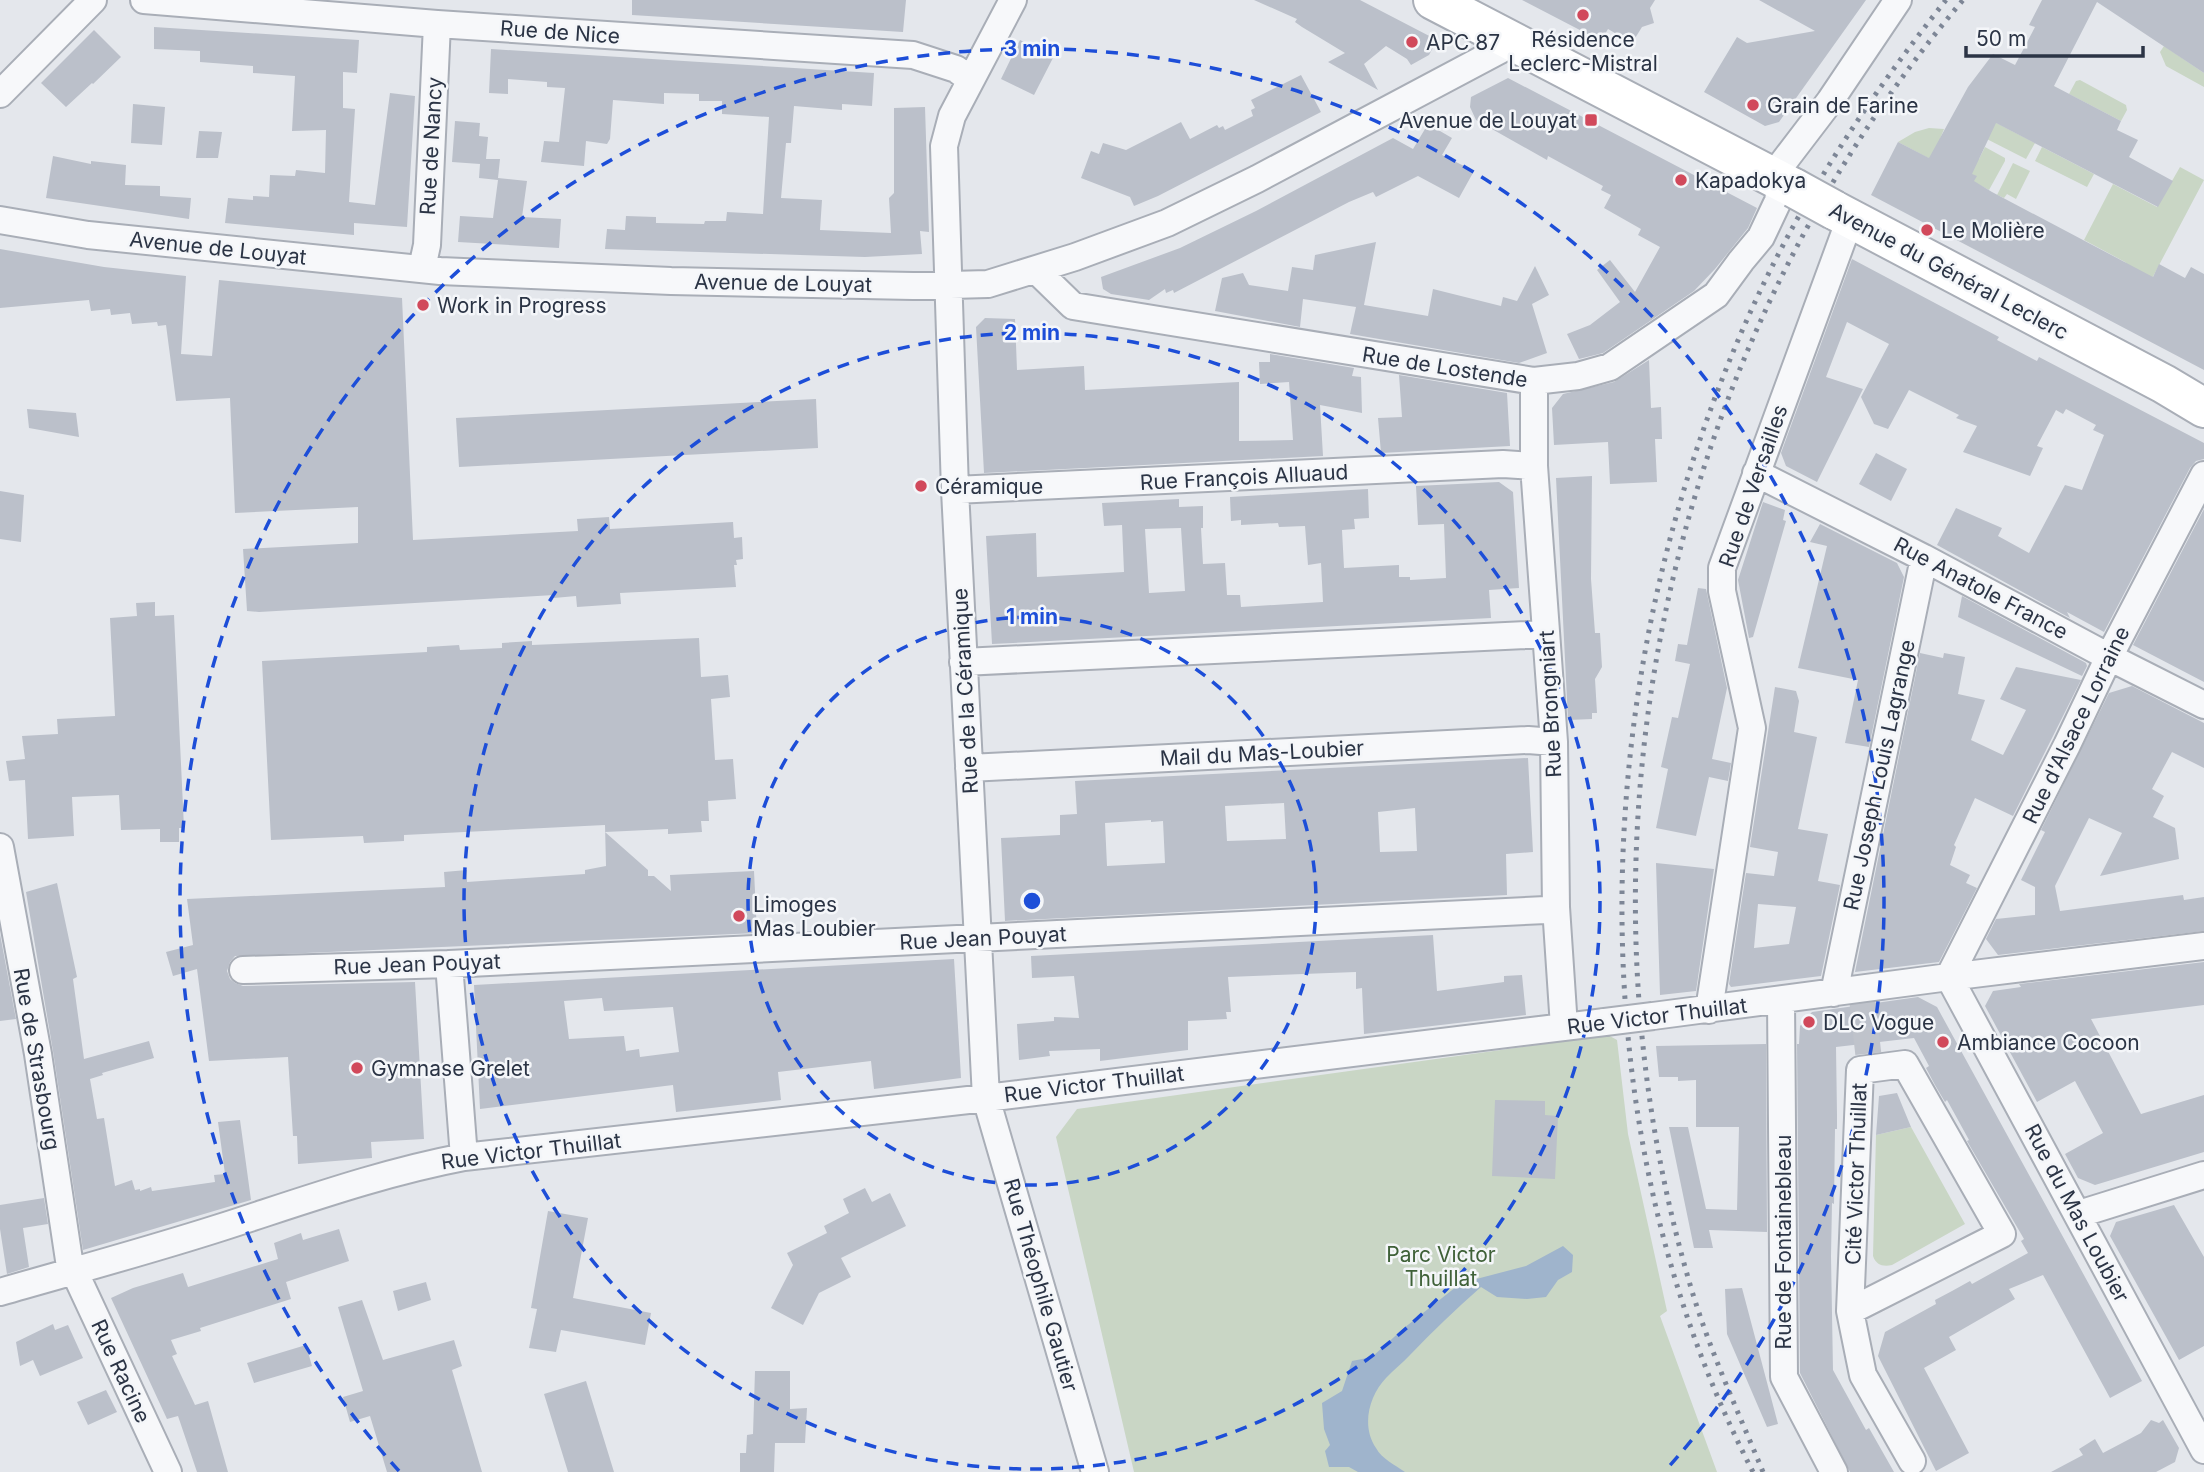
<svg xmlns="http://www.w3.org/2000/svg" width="2204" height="1472" viewBox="0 0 2204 1472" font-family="Inter,sans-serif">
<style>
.green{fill:#c9d6c5}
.water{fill:#9fb4cc}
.building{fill:#bbc0ca;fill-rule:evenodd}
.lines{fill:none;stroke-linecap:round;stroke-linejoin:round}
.minor-tunnel{stroke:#bfc3cb;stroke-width:26;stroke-dasharray:26 13;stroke-linecap:butt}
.minor-casing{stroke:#a9aeb7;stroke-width:30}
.secondary-casing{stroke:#a9aeb7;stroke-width:42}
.minor{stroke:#f7f8fa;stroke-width:26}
.secondary{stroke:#fff;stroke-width:38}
.rail{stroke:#7d8696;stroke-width:5;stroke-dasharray:3.5 7;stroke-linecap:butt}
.minor-bridge-casing{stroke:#a9aeb7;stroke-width:30;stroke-linecap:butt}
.secondary-bridge-casing{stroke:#a9aeb7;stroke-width:42;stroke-linecap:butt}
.minor-bridge{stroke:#f7f8fa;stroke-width:26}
.secondary-bridge{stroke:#fff;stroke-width:38}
.ring{fill:none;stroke:#1d4ed8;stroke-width:3.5;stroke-dasharray:12 9}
.poi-dot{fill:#d1495b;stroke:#f4f6f9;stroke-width:2.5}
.labels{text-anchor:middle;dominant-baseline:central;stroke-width:5;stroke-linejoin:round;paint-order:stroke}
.street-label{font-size:21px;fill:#2b3445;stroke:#f4f6f9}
.poi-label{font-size:21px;fill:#2b3445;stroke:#f4f6f9;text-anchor:start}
.park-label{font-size:21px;fill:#3f6138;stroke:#f4f6f9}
.centre{fill:#1d4ed8;stroke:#f4f6f9;stroke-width:3.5}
.ring-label{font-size:21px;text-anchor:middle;font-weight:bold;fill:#1d4ed8;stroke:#f4f6f9;stroke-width:5;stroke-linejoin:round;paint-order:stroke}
</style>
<rect width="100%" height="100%" fill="#e4e7ec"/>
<path class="green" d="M2164 46 2204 73V87L2166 66 2160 52Z
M2080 80 2126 105 2127 110 2121 121 2069 94 2076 81Z
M1983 116 2035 143 2026 159 1975 133Z
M1929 128 1944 129 1940 139 1979 159 1985 147 2005 158V161L1989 190 1898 142 1915 132Z
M2042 147 2094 174 2087 187 2035 161Z
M2013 163 2030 171 2016 199 2007 194 2004 198 1997 195Z
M2180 167 2204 180 2148 286 2125 262 2084 240 2113 184 2157 207Z
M1608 1035 1617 1040 1628 1134 1667 1311 1660 1316 1717 1472H1134L1056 1137 1077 1109Z
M1911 1127 1965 1224 1892 1265C1883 1267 1876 1265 1873 1256L1876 1135Z"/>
<path class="water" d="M1563 1246 1573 1255 1572 1272 1558 1280 1546 1297 1527 1299 1497 1297 1481 1287C1456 1309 1433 1331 1410 1355 1403 1363 1393 1370 1386 1378 1369 1396 1361 1426 1376 1448 1382 1459 1395 1465 1405 1472H1358L1349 1467H1329L1325 1451 1330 1445 1324 1429 1322 1403 1342 1391 1352 1361 1372 1357 1404 1328 1461 1283 1526 1266Z"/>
<path class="building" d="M632 0H906L903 32 632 15Z
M1254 0H1360L1437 40 1429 55 1411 65 1407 59 1386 46 1364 64 1378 90 1328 62 1345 53 1302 27 1295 22 1297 19Z
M1522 0H1655L1650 8 1654 23 1642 27 1632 43 1608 29 1601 41Z
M1759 0H1866L1779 122 1765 126 1704 92 1737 37 1747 43 1815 31Z
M2042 0H2204V73L2097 2 2054 86 2121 121 2117 130 2138 140 2129 157 2173 181 2158 207 1996 123 1972 174 1977 176 1974 181 1992 192 2153 277 2159 264 2185 278 2191 267 2204 274V370L1871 195 1898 142 1929 158 1968 87 1993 54 2015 65 2035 27 2029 25Z
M154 27 359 40 357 73 343 72V108L355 109 349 202 375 205 390 93 415 96 407 227 354 223V235L225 223 228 198 253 200V196L269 197 270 175 295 176 296 170 325 173 326 130 292 131 295 76 253 73V66L200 62V51L154 49Z
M94 30 121 57 93 84 92 83 66 107 41 83Z
M1020 40 1054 56 1034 95 1001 79Z
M491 49 874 73 872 106 842 104V110L794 106 791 143H786L781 198 822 200 820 230 891 233 889 198 894 193V108L925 107 929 232 920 231 922 254 865 257 605 249 607 229 625 230 626 216 656 217V223L704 224 705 221H726L727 212 763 214 769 117 722 114V101H699V94L664 93V104L613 100 610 139 607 144 586 141 584 166 541 162 544 141 559 142 565 88 547 87V82L508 79V94L489 93Z
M1301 75 1321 112 1158 196 1134 206 1130 197 1081 178 1091 151 1099 154 1103 143 1126 150 1181 122 1190 139 1217 125 1219 128 1223 126 1225 130 1253 116 1251 110 1255 108 1251 100Z
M1508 78 1757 208 1748 228 1715 269 1694 291 1603 353 1579 359 1567 334 1590 325 1620 302 1597 270 1610 260 1635 292 1660 247 1638 235 1641 229 1604 208 1611 195 1601 190 1603 186 1548 156 1547 160 1476 120 1470 107 1471 97Z
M133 104 165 107 162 145 131 143Z
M455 121 480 123 479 136 488 137 486 159H500L498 178 527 181 522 217 561 219 559 248 458 242 460 216 493 218 498 180 479 178 480 164 452 162Z
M1428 124 1452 138 1442 155 1474 171 1459 198 1418 176 1376 197 1373 192 1349 202 1174 293 1173 290 1166 293 1165 289 1149 300 1111 294 1103 289 1101 277 1180 248 1256 211 1393 138 1413 149Z
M199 131 222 132 218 158H196Z
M53 156 91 164V161L126 165 125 185 160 186V196L191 198 189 219 46 198Z
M1376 242 1364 305 1428 316 1433 289 1501 306 1503 297 1517 301 1535 266 1549 295 1532 304 1547 353 1519 363 1350 334 1356 307 1303 299 1300 327 1215 311 1222 278 1243 273 1249 285 1288 291 1292 267 1313 270 1315 255Z
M0 249 104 267 186 276 181 354 212 356 219 280 402 298 413 540 578 531 577 519 609 517 610 529 733 522 734 538 742 537 743 559 736 560 737 565H734L736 587 620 593 621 604 577 607 576 596 554 598V595L259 612 247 611 243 549 358 543V507L235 513 230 398 176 401 166 325 158 326 157 322 132 324 130 313 111 315 110 309 91 311 89 300 0 308Z
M1852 259 1999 337 1997 340 2037 361 2039 357 2204 443V459L2196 461 2190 468 2104 632 2067 612 2070 618 1937 545 1956 508 2002 528 1998 536 2029 553 2065 485 2082 490 2104 435 2093 430 2096 425 2066 409 2063 414 2056 410 2037 446 2043 448 2030 476 1963 452 1977 426 1956 418 1959 415 1909 390 1888 429 1874 424 1861 397 1889 344 1847 322 1826 377 1863 389 1817 482 1786 466 1781 453Z
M985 318 1015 319 1017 370 1084 366 1085 390 1239 382V441L1293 440 1289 382 1260 384 1259 362H1270V354L1354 368 1352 376 1361 377 1362 413 1320 405 1323 456 984 473 976 327Z
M1649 360 1651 408 1661 407 1662 439H1655L1657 482 1610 484 1608 442 1554 445 1552 408 1563 394 1614 382Z
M1399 375 1507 393 1510 446 1381 453 1378 418 1402 417Z
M816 399 818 448 459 467 456 418Z
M27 409 76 413 79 437 29 428Z
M1876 453 1907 469 1891 501 1859 484Z
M1592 476 1591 579 1595 633H1600L1602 667 1595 679 1597 713H1592V719L1568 720 1556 478Z
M1499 482 1513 492 1519 588 1489 590 1491 618 992 644 986 536 1036 533 1037 577 1124 572 1122 525 1104 526 1102 503 1179 499V507L1203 506V528H1201L1203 564 1225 563 1227 595H1240L1241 607 1323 602 1321 563 1308 565 1305 526 1279 527 1278 523 1241 525V520L1231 521 1230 497 1368 489 1369 518 1354 519 1355 529 1342 530 1344 568 1399 565V577H1410V580L1446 578 1444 524 1418 525 1416 486ZM1181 528 1185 591 1149 593 1145 529Z
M0 491 24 495 21 542 0 539Z
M1763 502 1785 510 1783 520 1786 521 1753 637 1749 638 1738 580Z
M2204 509V682L2133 645Z
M1820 524 1897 563 1904 577 1869 747 1845 743 1858 680 1798 668 1827 546 1810 542Z
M1698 588 1706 589 1727 688 1712 759 1731 763 1728 781 1709 777 1696 836 1656 828 1668 769 1661 767 1672 717 1678 718 1690 664 1675 661 1678 644 1687 645Z
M1962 596 2086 663 2087 666 2082 676 1958 617Z
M155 602V616L174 615 184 828H179V842H160V829L121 830 119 795 72 797 74 836 28 839 25 780 9 781 6 761 25 759 22 736 58 734 57 719 115 716 110 618 137 616 136 603Z
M699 638 701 677 728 675 730 697 711 699 715 760 733 759 736 799 708 801 709 821H701L702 832 668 834V829L605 832 648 870V876H654L671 891 670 875 754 871 757 933 235 956 230 962 227 971 230 979 235 983 243 986 415 982 424 1139 371 1142 372 1158 298 1164 297 1136H293L288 1057 209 1061 197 969 173 976 166 952 193 945 187 899 445 887 444 872 467 870V882L585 874V870L606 866 605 825 404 835V841L364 843 363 836 271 840 262 661 427 652V647L459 645 460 650 502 648V643L532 641V645Z
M1920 653 1943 658 1944 653 1965 657 1958 694 1985 700 1971 740 2003 755 2026 710 2000 699 2016 667 2081 680 2013 816 1975 798 1954 845 1956 847 1950 865 1970 875 1966 883 1977 888 1939 962 1855 972Z
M2132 686 2204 723V768L2172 752 2152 789 2164 796 2153 817 2175 828 2179 859 2100 876 2122 833 2089 818 2055 886 2060 911 2183 895 2184 900 2204 897V931L1998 955 1986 939 1996 919 2035 915V887L2021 880 2045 832 2041 830 2109 693Z
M1775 687 1796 691 1799 701 1794 732 1817 737 1798 829 1828 834 1818 881 1840 885 1821 976 1731 987 1729 984 1746 873 1774 876 1778 852 1750 847ZM1758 904 1796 907 1789 944 1754 948Z
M1528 758 1533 852 1506 854 1507 895 1005 921 1001 838 1060 835V815L1077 814 1075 781ZM1284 803 1286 839 1227 841 1225 806ZM1415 808 1417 851 1380 852 1378 812ZM1151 820V822L1163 821 1165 863 1107 866 1105 823Z
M1656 863 1714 869 1696 991 1660 995Z
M57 883 77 977 73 979 84 1059 149 1041 154 1058 102 1073 103 1075 90 1079 97 1119 104 1118 115 1186 132 1180 135 1190 140 1189V1191L151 1187 152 1191 215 1182 214 1175 225 1174 218 1122 240 1120 251 1200 83 1250 53 1051 26 892Z
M0 934 16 1019 0 1021Z
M1433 935 1437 991 1504 982V976L1522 975 1526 1015 1364 1034 1362 988 1356 989V972L1228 977 1231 1012H1226L1227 1019 1188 1021V1050L1100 1061V1049L1049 1051 1050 1056 1019 1060 1017 1024 1054 1021V1017L1079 1018 1074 976 1032 978 1031 956Z
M954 959 961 1078 874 1089 871 1061 778 1072 781 1100 676 1112 673 1085 480 1109 474 985ZM602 998 604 1011 673 1007 679 1052 640 1057 639 1049 626 1051 624 1036 569 1039 564 1001Z
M2204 962V1005L2091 1019 2141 1114 2204 1095V1152L2095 1185 2078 1178 2065 1154 2103 1133 2075 1081 2037 1102 1985 1006 1993 991 2021 987 2019 984Z
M1918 997 1937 1007 2142 1381 2110 1398 2043 1275 2009 1289 2015 1299 1949 1337 1956 1350 1924 1368 1969 1453 1936 1471 1878 1356 1885 1332 1936 1304 1935 1300 1952 1291 1970 1281 1972 1284 2028 1253 2021 1241 2024 1239 1967 1141 1969 1140 1947 1100 1945 1102 1935 1085 1926 1068 1929 1066 1914 1038 1836 1047 1837 1115V1129H1835L1834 1204 1832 1203 1831 1256 1833 1370 1866 1430 1869 1428 1894 1472H1850L1800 1373 1797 1044H1799L1800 1026 1812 1012Z
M1766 1044 1767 1232 1709 1230 1713 1248H1694L1669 1127H1688L1706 1209 1737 1210 1739 1127H1696V1080L1678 1081V1077H1659L1656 1046Z
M1897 1093 1911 1127 1876 1135 1879 1096Z
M1495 1100 1545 1101V1115L1558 1116 1555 1179 1492 1176Z
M865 1188 872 1202 890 1193 906 1226 841 1258 851 1277 819 1293 803 1325 771 1308 793 1265 787 1253 827 1233 824 1226 849 1213 843 1199Z
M44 1198 48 1224 23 1228 29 1267 7 1274 0 1229V1205Z
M2174 1205 2204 1257V1346L2179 1360 2110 1236 2116 1222Z
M548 1211 588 1218 573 1298 651 1313 645 1345 561 1330 556 1352 529 1348 537 1309 531 1308Z
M339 1229 349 1261 286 1282 291 1299 200 1328 201 1331 171 1340 177 1354 172 1356 195 1405 208 1401 228 1472H197L178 1416 167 1419 111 1298 133 1288 183 1273 188 1287 278 1259 274 1243 301 1233 303 1240Z
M426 1282 431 1300 398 1311 393 1291Z
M1742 1288 1778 1424 1767 1427 1727 1334 1725 1289Z
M362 1300 383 1360 454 1340 462 1366 452 1370 482 1472H387L370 1416 350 1422 343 1397 363 1391 338 1307Z
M53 1324 55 1330 68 1325 83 1358 40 1376 33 1360 20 1366 16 1342Z
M306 1345 312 1366 254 1383 247 1363Z
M755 1371H790V1409L807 1408 805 1443H775L774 1472H740V1453H746L747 1435 753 1434Z
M586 1381 614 1472H568L544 1394Z
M106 1390 117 1412 88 1425 77 1402Z
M2151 1420 2159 1423 2163 1420 2179 1448 2175 1462 2156 1472H2051L2083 1455 2079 1449 2095 1439 2103 1453 2141 1433Z"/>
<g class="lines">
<path class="minor-tunnel" d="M1861 989 1870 1069"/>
<defs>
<path id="minor" d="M144 0 437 24 913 55 956 69 971 80
M1013 0 952 116 944 146 955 490 986 1098 1095 1472
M0 94 93 0
M1772 177 1830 101 1898 0
M0 220 88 235 440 271 671 281 913 286 988 284 1075 257 1167 223 1257 179 1515 42
M422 268 427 245 437 24
M1036 270 1073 306 1534 381 1578 376 1610 367 1716 295 1741 261 1761 237 1778 201 1781 182
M1534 381V466L1554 742 1556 907 1564 1027
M1756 473 1924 558 2109 657 2204 705
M955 490 1503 464 1534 466
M963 662 1546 634
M969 768 1528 740 1554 742
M0 847 38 1054 69 1260 168 1472
M449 964 464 1157
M243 970 449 964 1546 910 1556 907
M1949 977 2067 745 2109 657 2204 475
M1949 977 2204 1450
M1834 993 1924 558
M1781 1000 1784 1377 1834 1472
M1709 1010 1752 728 1722 591V568L1850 219
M1653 1016 1949 977 2204 946
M2079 1214 2204 1175
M0 1292C73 1271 147 1251 219 1228 300 1202 380 1173 464 1157L986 1098 1605 1022
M1850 1311 1860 1070 1905 1064 2002 1234 1850 1311 1863 1375 1912 1461"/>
<path id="secondary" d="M1433 0 1794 188
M1834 210 2164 384 2204 408"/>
</defs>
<use href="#minor" class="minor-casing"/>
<use href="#secondary" class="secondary-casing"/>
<use href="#minor" class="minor"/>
<use href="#secondary" class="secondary"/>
<path class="rail" d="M1753 1472C1565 1109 1589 648 1763 285 1812 183 1876 88 1946 0
M1763 1472C1737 1409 1708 1347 1689 1281 1561 840 1666 351 1963 0"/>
<defs>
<path id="minor-bridge" d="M1605 1022 1653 1016"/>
<path id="secondary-bridge" d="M1794 188 1834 210"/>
</defs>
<use href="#minor-bridge" class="minor-bridge-casing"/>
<use href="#secondary-bridge" class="secondary-bridge-casing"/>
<use href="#minor-bridge" class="minor-bridge"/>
<use href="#secondary-bridge" class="secondary-bridge"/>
</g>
<g class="ring">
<circle cx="1032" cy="901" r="284"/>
<circle cx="1032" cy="901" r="568"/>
<path d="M399 1471A852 852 0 1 1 1665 1471"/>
</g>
<g class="poi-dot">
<circle cx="1583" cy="15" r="7"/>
<circle cx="1412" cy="42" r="7"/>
<circle cx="1753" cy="105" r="7"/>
<rect x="1584" y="113" width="14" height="14" rx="3.5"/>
<circle cx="1681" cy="180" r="7"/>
<circle cx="1927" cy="230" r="7"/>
<circle cx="423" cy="305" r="7"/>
<circle cx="921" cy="486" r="7"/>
<circle cx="739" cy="916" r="7"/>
<circle cx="1809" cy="1022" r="7"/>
<circle cx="1943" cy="1042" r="7"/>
<circle cx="357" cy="1068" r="7"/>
</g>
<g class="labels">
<g class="street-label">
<text transform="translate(560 32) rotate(4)">Rue de Nice</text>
<text transform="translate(431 146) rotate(-87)">Rue de Nancy</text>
<text transform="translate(218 248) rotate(6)">Avenue de Louyat</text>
<text transform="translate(1949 271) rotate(28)">Avenue du Général Leclerc</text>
<text transform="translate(783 283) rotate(1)">Avenue de Louyat</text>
<text transform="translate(1445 367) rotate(9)">Rue de Lostende</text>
<text transform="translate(1244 477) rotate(-3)">Rue François Alluaud</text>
<text transform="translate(1753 486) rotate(-71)">Rue de Versailles</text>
<text transform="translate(1981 588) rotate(28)">Rue Anatole France</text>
<text transform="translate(965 691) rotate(-93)">Rue de la Céramique</text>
<text transform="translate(1550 704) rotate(-93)">Rue Brongniart</text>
<text transform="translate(2076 725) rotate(-64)">Rue d'Alsace Lorraine</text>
<text transform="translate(1262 753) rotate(-3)">Mail du Mas-Loubier</text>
<text transform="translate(1879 775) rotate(-78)">Rue Joseph Louis Lagrange</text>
<text transform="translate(983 938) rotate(-3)">Rue Jean Pouyat</text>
<text transform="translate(417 964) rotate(-2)">Rue Jean Pouyat</text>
<text transform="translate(1657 1016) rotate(-7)">Rue Victor Thuillat</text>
<text transform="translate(37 1059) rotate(80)">Rue de Strasbourg</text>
<text transform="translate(1094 1084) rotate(-7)">Rue Victor Thuillat</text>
<text transform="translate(531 1151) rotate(-7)">Rue Victor Thuillat</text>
<text transform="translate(1856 1174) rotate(-88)">Cité Victor Thuillat</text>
<text transform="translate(2077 1213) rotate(62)">Rue du Mas Loubier</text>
<text transform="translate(1783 1242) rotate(-90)">Rue de Fontainebleau</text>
<text transform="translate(1041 1285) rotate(74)">Rue Théophile Gautier</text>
<text transform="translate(121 1371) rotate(65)">Rue Racine</text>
</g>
<g class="poi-label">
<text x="1583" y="39" text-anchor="middle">Résidence<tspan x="1583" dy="24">Leclerc-Mistral</tspan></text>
<text x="1426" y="42">APC 87</text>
<text x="1767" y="105">Grain de Farine</text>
<text x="1577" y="120" text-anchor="end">Avenue de Louyat</text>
<text x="1695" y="180">Kapadokya</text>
<text x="1941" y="230">Le Molière</text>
<text x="437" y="305">Work in Progress</text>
<text x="935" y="486">Céramique</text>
<text x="753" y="904">Limoges<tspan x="753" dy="24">Mas Loubier</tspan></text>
<text x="1823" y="1022">DLC Vogue</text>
<text x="1957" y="1042">Ambiance Cocoon</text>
<text x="371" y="1068">Gymnase Grelet</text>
</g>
<g class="park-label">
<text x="1441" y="1254">Parc Victor<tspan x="1441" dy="24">Thuillat</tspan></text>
</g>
</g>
<circle cx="1032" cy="901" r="10" class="centre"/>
<g class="ring-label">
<text x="1032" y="56">3 min</text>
<text x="1032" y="340">2 min</text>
<text x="1032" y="624">1 min</text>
</g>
<path d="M1966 46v10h177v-10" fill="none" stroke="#2b3445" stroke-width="3.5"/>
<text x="1976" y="46" font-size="21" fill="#2b3445" stroke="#f4f6f9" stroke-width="5" paint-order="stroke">50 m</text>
</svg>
